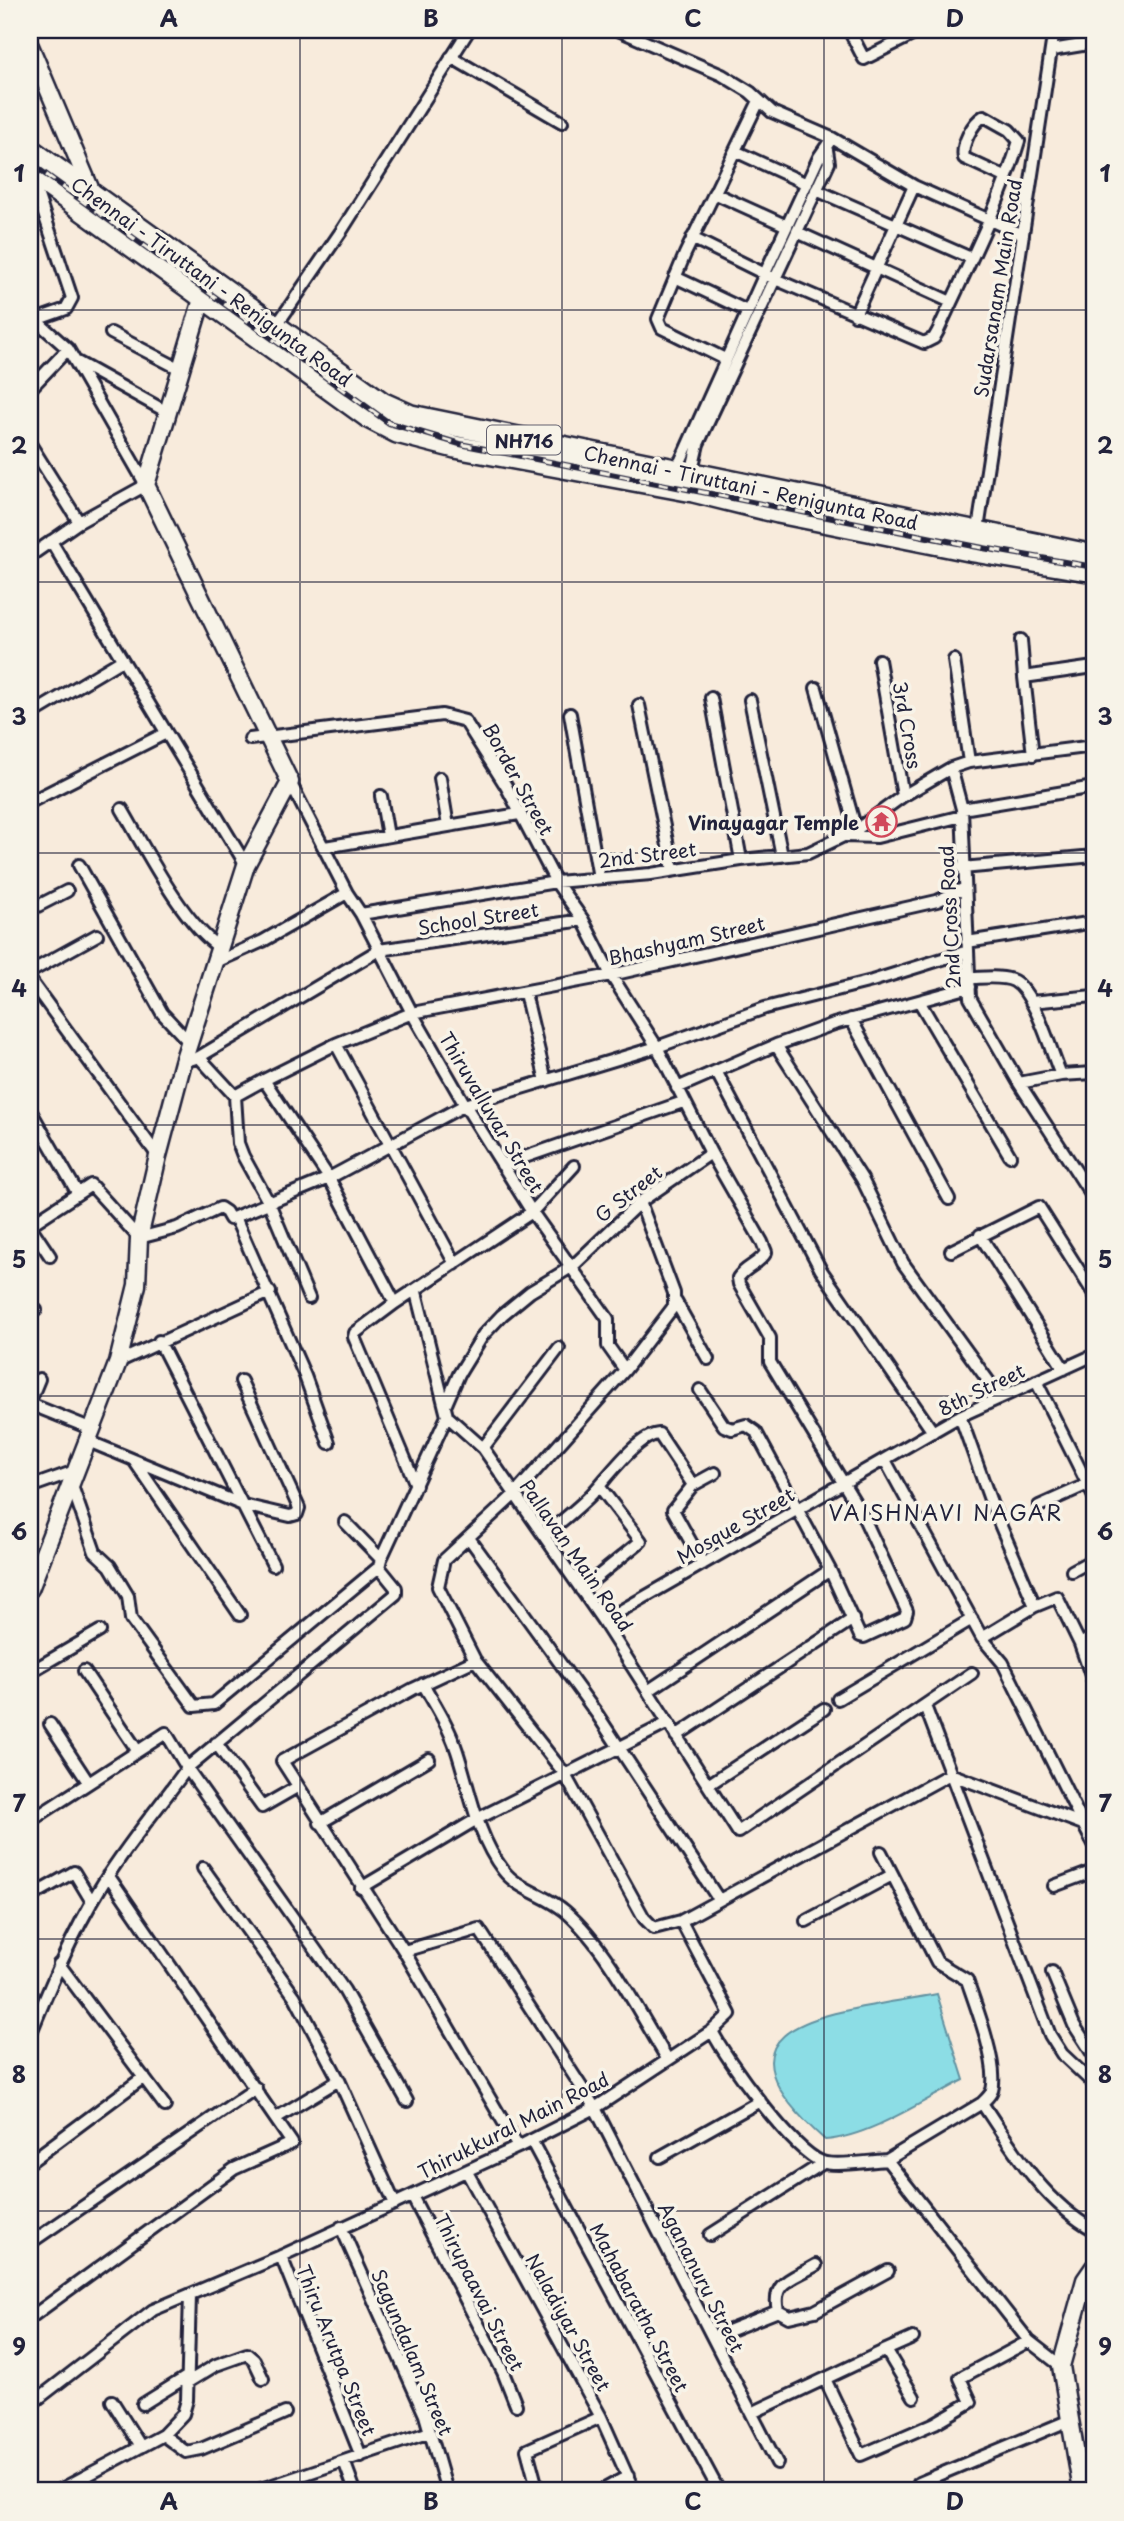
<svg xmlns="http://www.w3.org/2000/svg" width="1124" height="2521" viewBox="0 0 1124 2521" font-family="'Playpen Sans',sans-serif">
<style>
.water{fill:#8cdde5;stroke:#6292a1;stroke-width:2}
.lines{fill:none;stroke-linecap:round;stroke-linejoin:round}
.street-casing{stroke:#22223b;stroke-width:16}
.secondary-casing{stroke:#22223b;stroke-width:21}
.highway-casing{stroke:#22223b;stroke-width:26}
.street{stroke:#f7f3e8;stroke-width:10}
.secondary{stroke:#f7f3e8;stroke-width:16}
.highway{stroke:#f7f3e8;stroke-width:21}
.rail-casing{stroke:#22223b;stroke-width:6}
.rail{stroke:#f7f3e8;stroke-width:3.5;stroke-dasharray:10;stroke-linecap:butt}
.grid{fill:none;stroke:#22223b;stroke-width:2;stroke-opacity:0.55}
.labels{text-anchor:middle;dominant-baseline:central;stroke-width:7;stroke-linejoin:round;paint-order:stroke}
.shield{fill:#f7f3e8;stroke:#62616f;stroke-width:2}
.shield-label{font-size:18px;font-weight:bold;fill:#22223b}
.street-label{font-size:19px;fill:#22223b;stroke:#f7f3e8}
.poi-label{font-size:19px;font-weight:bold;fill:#22223b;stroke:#f7f3e8;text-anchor:end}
.neighbourhood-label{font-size:21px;letter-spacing:2px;fill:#22223b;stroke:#f7f3e8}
.neatline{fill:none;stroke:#22223b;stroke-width:2.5}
.grid-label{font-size:23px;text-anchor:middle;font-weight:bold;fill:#22223b}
</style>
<rect width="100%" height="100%" fill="#f8ebdc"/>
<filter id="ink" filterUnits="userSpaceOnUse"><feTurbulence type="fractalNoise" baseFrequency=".0143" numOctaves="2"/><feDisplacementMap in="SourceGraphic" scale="14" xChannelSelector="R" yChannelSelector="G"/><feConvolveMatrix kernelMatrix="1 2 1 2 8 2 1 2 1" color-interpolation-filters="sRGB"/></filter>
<g filter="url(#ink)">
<path class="water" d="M937 1994 964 2080C924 2100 869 2137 825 2140 688 2018 844 2012 937 1994Z"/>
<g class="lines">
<defs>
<path id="street" d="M618 30 722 75 750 92 772 112 832 138 914 186 1023 235
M849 30 864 59 922 30
M1052 50 1094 43
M451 57 562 122
M735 151 807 184
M31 175 72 298 66 309 35 320
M816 190 971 258
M714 193 787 226
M30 211 39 200
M797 232 951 302
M692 238 775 279 924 343 934 338 938 331C966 269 999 207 1019 141L1009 130 984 116C972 123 961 145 964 158L1005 177
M675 277 747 311
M30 315 68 349 146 485 79 522 30 556
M855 315 914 186
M274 329 342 230 469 30
M111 333 180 369
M725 359 662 328 658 319 685 254 758 103
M77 362 169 413
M30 389 68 349
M30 444 79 522
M676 471 767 269 819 157 832 138
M691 474 698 444 829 163 827 150
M977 536 1054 30
M51 541 246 865
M1021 640 1024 677
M879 660 903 796
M954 660 969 762
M816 688 856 830
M711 698 741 860
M750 700 782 856
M639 705 673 870
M570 714 599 878
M30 715 122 660
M250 739 442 715 465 721 506 786 556 882 651 874 741 860 808 853 856 830 903 796 951 768 969 762 1094 746
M1033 755 1024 677 1094 667
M951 768 962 809 970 998 1019 1083 1094 1199
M440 778 448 826
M290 782 347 893 361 914 556 882 583 920 611 975 657 1047 711 1153 762 1242 766 1252C760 1264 746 1266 738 1278L739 1284 770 1338V1362L862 1514 907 1611 905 1618 864 1637 860 1636 830 1570 756 1432 746 1425 732 1429 724 1426 700 1390
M381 796 388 836
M30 802 166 733
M122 809C146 850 182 922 220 948
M962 809 1094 787
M845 836 877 837 962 816
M325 847 519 814
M79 865 162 1013 189 1042
M962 868 1094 856
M30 910 67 891
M361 914 412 1013 465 1105 532 1212 608 1319V1346L625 1370
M967 942 1094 922
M216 962 263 941 347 893
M30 972 97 935
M969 978C982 978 1003 975 1014 981 1035 993 1051 1052 1061 1075
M30 980 158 1156
M525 993 546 1081
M919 1001 1010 1156
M1031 1002 1094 996
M851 1019 949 1199
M336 1044 455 1264
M776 1045 834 1024 970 987
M199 1057 235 1096 264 1080
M183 1062 199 1057 379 950 583 920
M716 1071 821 1270 933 1432
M1019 1083 1061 1075 1094 1073
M677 1088 776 1045 862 1179 903 1263 1000 1397
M235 1096 238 1143 243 1156 270 1205 309 1298
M30 1110 77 1192
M502 1165 683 1102
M574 1166 532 1212 395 1303 329 1178 264 1080 336 1044 412 1013 611 975 937 901 965 888
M640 1202 674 1293V1306L625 1370 514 1495 444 1560 438 1587 475 1660 564 1773 644 1918 654 1928 681 1921 950 1774 1083 1824 1094 1845
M235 1217 305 1376 329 1443
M30 1225 91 1185 139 1238 177 1228 220 1208 226 1212 230 1219 329 1178 465 1105 657 1047 765 1008 872 981 968 951
M30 1226 50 1256
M980 1235 1064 1369
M951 1251 1039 1207 1094 1294
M416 1292 447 1416 483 1448 603 1621 738 1832 972 1673
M676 1302 708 1359
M395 1303 355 1333 354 1337 416 1485
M30 1313 36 1310
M159 1341 273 1565
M118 1362 270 1292
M1036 1381 1094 1497
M30 1401 39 1379
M30 1404 92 1429
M446 1404 459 1374 483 1335 502 1315 530 1292 573 1266 640 1202 711 1153
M960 1416 993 1508 1035 1606
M88 1441 243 1505 290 1516 297 1514 299 1508 241 1381
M483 1448 559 1348
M885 1460 982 1638 1003 1663 1083 1824 1094 1827
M135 1462 240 1615
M71 1483 95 1552 110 1566 128 1596 131 1619 194 1706 214 1704 379 1567
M693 1485 715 1473
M30 1487 75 1471
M1039 1506 1088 1484
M345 1522 381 1559
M544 1536C559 1523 576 1510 590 1496 606 1480 637 1435 659 1434L693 1485 673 1510 703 1564
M469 1538 597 1714 719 1900
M1072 1571 1094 1559
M581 1590 641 1541 599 1486
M603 1621 960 1416 1094 1355
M1094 1636 1080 1644 1094 1684
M982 1638 1035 1606 1057 1597 1080 1644
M475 1660 413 1689 282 1761 404 1951 518 2147
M84 1671 137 1750
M30 1672 100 1631
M423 1684C436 1706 449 1727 457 1751 470 1791 477 1836 503 1870 518 1890 546 1895 565 1911 607 1947 639 2013 668 2060
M648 1691 830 1570
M838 1699 972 1619
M925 1706 1050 2035 1062 2054 1094 2084
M50 1724 88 1782
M676 1736 853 1619
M216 1743 262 1807 297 1787
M708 1785 824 1709
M30 1821 166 1733 187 1768 344 1990 407 2101
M320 1823 429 1759
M881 1852 937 1962 967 1980C976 2006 996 2059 993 2084 993 2093 988 2097 982 2103
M203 1868 295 1997 339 2080 395 2204
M1054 1886 1094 1871
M361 1888 477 1819 668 1723
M30 1897 74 1872 92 1902
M681 1921 730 2014 712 2031
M806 1921 892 1875
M404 1951 479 1929 595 2108 777 2463
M59 1964 165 2106
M1052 1972 1074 2025 1094 2056
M30 2035C50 1986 71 1936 99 1890 125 1846 158 1809 187 1768L396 1594V1588L379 1567 381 1559 447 1416
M276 2118 339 2080
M531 2140 719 2491
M660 2157 760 2101
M887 2160 982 2103C1013 2150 1044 2202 1094 2230
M30 2162 144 2077
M467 2172 601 2417 634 2491
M412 2196 503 2372 516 2405
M341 2227 425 2415 447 2491
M710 2235 823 2163
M30 2243 256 2088
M281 2256 361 2456
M778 2311 789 2317 815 2311 888 2271
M30 2318 234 2169 292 2143 108 1875
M713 2337 778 2311C771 2281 793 2279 816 2265
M913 2338 886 2350 914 2397
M825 2379 861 2455 935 2423 971 2402 960 2378 1029 2341
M188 2382 216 2365 247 2354 254 2360 263 2379
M112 2401 141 2447
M143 2404 188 2376
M30 2405 153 2310 281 2256 518 2147 595 2108 712 2031C727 2061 792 2150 822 2162 835 2167 872 2161 887 2160L1029 2341 1061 2366
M752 2413 886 2350
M163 2435 186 2452 201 2449 285 2413
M344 2461 355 2491
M919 2483 1070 2420
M58 2491 163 2435 183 2414 187 2400 190 2295
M255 2491 430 2432
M538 2491 527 2450 601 2417
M601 2491 628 2476"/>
<path id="secondary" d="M30 46 93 195
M30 1589 118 1362 137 1285 139 1238 158 1156 183 1062 246 865 290 782 146 485 205 289
M1082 2491 1061 2366 1085 2280 1094 2267"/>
<path id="highway" d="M30 150 382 403 411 416 1094 556
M30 172 370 418 397 432 455 447 693 491 778 512 974 551 1094 571"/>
</defs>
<use href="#street" class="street-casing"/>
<use href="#secondary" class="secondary-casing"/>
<use href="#highway" class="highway-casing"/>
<use href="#street" class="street"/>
<use href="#secondary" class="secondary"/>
<use href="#highway" class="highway"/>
<defs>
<path id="rail" d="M30 163 389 423 460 444 983 548 1094 567"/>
</defs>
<use href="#rail" class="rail-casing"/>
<use href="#rail" class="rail"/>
</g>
</g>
<path class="grid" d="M300 30V2491M562 30V2491M824 30V2491M30 310H1094M30 582H1094M30 853H1094M30 1125H1094M30 1396H1094M30 1668H1094M30 1939H1094M30 2211H1094"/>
<defs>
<symbol id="temple-ring" viewBox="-11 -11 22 22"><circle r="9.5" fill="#f7f3e8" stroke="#d1495b" stroke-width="1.5"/><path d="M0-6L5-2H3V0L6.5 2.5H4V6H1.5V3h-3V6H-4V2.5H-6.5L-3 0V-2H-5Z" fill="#d1495b"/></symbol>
</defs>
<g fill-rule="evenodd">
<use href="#temple-ring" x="864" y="804" width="35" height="35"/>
</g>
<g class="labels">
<rect class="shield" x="487" y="425.5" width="74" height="29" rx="5"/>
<g class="shield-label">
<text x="524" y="440">NH716</text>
</g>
<g class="street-label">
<text transform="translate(212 281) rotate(36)">Chennai - Tiruttani - Renigunta Road</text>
<text transform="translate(997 288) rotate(-81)">Sudarsanam Main Road</text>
<text transform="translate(751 487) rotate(12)">Chennai - Tiruttani - Renigunta Road</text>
<text transform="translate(908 725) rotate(80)">3rd Cross</text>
<text transform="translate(519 779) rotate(61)">Border Street</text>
<text transform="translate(647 854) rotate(-7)">2nd Street</text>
<text transform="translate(949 917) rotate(-93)">2nd Cross Road</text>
<text transform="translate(478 918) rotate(-9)">School Street</text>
<text transform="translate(686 940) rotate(-13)">Bhashyam Street</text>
<text transform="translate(492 1112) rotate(59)">Thiruvalluvar Street</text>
<text transform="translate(628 1193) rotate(-38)">G Street</text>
<text transform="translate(981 1389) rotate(-26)">8th Street</text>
<text transform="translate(735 1525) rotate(-30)">Mosque Street</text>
<text transform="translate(577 1555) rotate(55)">Pallavan Main Road</text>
<text transform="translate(513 2125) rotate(-27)">Thirukkural Main Road</text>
<text transform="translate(702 2277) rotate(63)">Agananuru Street</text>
<text transform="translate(480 2292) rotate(63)">Thirupaavai Street</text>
<text transform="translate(640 2307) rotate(62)">Mahabaratha Street</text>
<text transform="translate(569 2322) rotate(61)">Naladiyar Street</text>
<text transform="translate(337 2350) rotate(68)">Thiru Arutpa Street</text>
<text transform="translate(413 2352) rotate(67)">Sagundalam Street</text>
</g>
<g class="poi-label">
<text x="859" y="822">Vinayagar Temple</text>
</g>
<g class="neighbourhood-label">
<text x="946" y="1512">VAISHNAVI NAGAR</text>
</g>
</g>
<rect width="1124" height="2521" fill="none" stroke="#f7f3e8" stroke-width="77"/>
<rect x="38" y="38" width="1048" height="2444" class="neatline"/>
<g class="grid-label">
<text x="169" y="27">A</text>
<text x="431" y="27">B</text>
<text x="693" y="27">C</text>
<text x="955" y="27">D</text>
<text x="19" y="182">1</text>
<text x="1105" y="182">1</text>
<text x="19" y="454">2</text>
<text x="1105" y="454">2</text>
<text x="19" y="725">3</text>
<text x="1105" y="725">3</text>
<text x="19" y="997">4</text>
<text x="1105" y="997">4</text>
<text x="19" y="1268">5</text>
<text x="1105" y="1268">5</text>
<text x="19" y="1540">6</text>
<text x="1105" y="1540">6</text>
<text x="19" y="1812">7</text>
<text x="1105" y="1812">7</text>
<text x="19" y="2083">8</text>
<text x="1105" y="2083">8</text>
<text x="19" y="2355">9</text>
<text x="1105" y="2355">9</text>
<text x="169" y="2510">A</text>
<text x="431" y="2510">B</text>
<text x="693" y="2510">C</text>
<text x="955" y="2510">D</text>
</g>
</svg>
